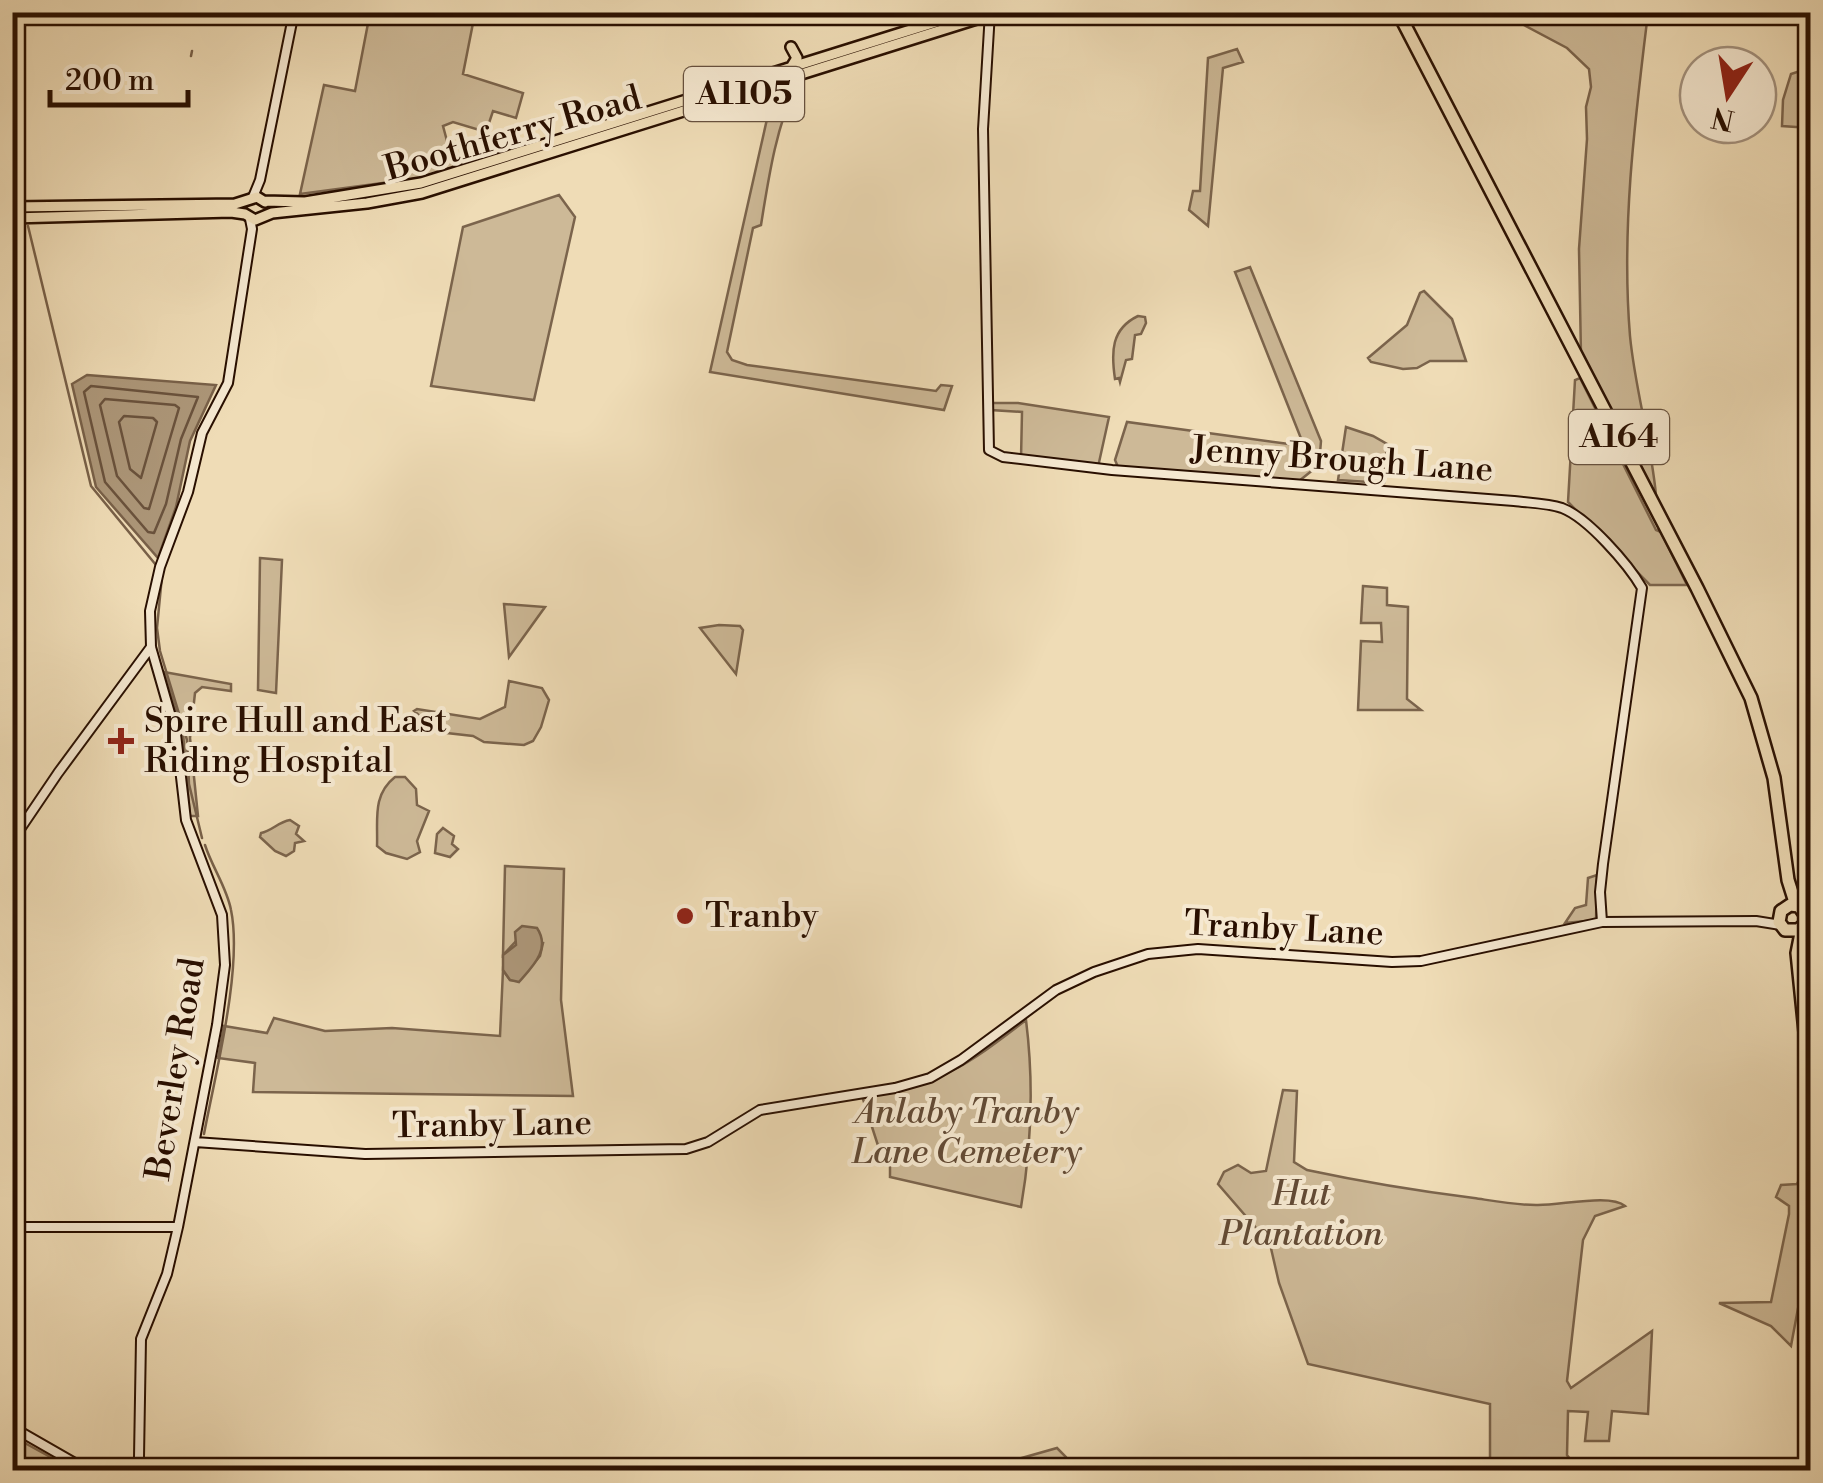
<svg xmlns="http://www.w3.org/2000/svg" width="1823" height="1483" viewBox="0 0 1823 1483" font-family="'Libre Bodoni',serif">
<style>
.green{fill:#cdb997;stroke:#7b644c;stroke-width:2.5}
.water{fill:#ac9678;stroke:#786048;stroke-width:2.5}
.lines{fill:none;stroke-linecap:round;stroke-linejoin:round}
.shore{stroke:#6a523c;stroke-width:2.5}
.stream{stroke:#786048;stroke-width:2.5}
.secondary-casing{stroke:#290f00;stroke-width:12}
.primary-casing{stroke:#290f00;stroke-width:14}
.highway-casing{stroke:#290f00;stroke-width:16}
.secondary{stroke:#f5e8d0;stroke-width:8}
.primary{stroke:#efdcb6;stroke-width:9}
.highway{stroke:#efdcb6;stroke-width:11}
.poi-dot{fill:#8f2418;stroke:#f5e8d0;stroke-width:4}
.labels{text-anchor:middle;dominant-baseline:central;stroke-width:8;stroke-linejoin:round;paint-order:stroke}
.shield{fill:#f5e8d0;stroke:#66503e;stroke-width:2.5}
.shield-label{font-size:32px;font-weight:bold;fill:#290f00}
.street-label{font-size:35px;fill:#290f00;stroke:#f5e8d0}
.poi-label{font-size:35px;fill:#290f00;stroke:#f5e8d0;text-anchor:start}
.park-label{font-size:35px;font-style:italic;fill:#624a35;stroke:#f5e8d0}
</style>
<rect width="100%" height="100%" fill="#efdcb6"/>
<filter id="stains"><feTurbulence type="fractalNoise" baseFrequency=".002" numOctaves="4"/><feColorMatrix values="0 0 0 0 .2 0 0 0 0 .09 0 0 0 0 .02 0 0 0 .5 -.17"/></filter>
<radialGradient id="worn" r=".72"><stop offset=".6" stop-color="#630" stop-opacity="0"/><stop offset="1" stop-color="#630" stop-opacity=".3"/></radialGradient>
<path class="green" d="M370 13H475L463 74 523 93 516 118 493 111 486 132 453 122 443 126 454 167 420 178 300 194 324 85 355 91Z
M1484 13H1648C1635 119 1621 228 1630 336 1635 389 1651 441 1656 495L1581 355 1579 249 1587 139 1586 107 1591 87 1589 69 1567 48 1520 23Z
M1237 49 1243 62 1223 68 1208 226 1189 210 1193 191H1200L1208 58Z
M1806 69 1810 70V128L1782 126 1783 100 1791 74Z
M797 82C776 128 769 175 761 225L753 228 727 352 732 360 747 365 936 391 941 385 952 386 944 410 710 372 774 88Z
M559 195 575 217 534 400 431 386 463 227Z
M1250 267 1321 441 1319 465 1299 481 1118 467 1115 460 1127 422 1304 446 1235 272Z
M1424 291 1452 319 1466 361H1430L1417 368 1403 369 1371 362 1368 358 1407 325 1420 293Z
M1138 316 1145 317 1146 323 1141 334 1135 335 1132 359 1126 360 1120 382 1119 378 1115 379C1111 352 1111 329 1138 316Z
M1580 378 1656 530 1661 532 1687 585H1650L1568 502 1575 380Z
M991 403H1018L1109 417 1098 467 1021 459 1022 412 991 410Z
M1346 427 1373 436 1387 444 1384 483 1338 480Z
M260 558 282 560 276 693 258 690Z
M1363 586 1387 588V605L1408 607 1407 699 1421 710H1358L1361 641 1382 642 1381 623H1361Z
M504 604 545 607 509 657Z
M719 625 740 626 743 630 736 674 700 628Z
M164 672 231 684V691L202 687 195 693 190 738 198 816H190L183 733Z
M509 681 542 688 549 700 541 727 533 741 524 745 484 742 473 736 438 732 414 711 417 709 480 719 505 707Z
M395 777H405L416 789 417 805 429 811 417 841 420 852 407 859 386 853 377 846C378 820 372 795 395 777Z
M290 820 299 826 296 834 304 841 295 843 294 851 286 856 275 851 260 837 261 833C272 831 278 822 290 820Z
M443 828 454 836 452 844 458 849 450 857 435 853 437 834Z
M505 866 564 869 561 1000 573 1096 253 1092 255 1063 218 1058 224 1026 267 1033 274 1018 325 1031 392 1028 500 1036 503 970 510 980 519 981 540 956 543 943 518 939 503 955Z
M1597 875 1596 920 1565 923 1575 908 1586 905 1588 878Z
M1026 1020C1034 1084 1032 1143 1021 1207L890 1177V1160L883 1161 862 1096C939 1086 966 1066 1026 1020Z
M1283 1090 1297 1091 1294 1162 1307 1170C1363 1182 1418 1191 1474 1198 1494 1201 1515 1205 1536 1205 1559 1206 1610 1193 1625 1206L1595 1216 1583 1240 1567 1381 1571 1388 1652 1331 1648 1414 1612 1411 1609 1441H1585L1588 1412 1568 1411 1567 1455 1578 1470H1477L1490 1468V1404L1308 1364 1279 1283 1270 1244 1218 1184 1224 1172 1238 1165 1251 1173 1266 1171Z
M1810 1173V1244L1791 1346 1771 1326 1719 1303 1771 1302 1789 1214V1206L1776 1197 1781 1185 1797 1184 1802 1174Z
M12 1436 74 1470H13Z
M1057 1448 1066 1457 1068 1470H992L991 1463H1004Z
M1236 1459 1397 1470H1152L1167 1465Z"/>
<path class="water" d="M87 375 216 385 190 441 176 507 158 558 96 487 72 384Z
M522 926 537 928C551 949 533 966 519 982L510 980 503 970V955L516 945 515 932Z"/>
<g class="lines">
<path class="shore" d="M91 386 198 397 181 439 166 504 154 533 148 532 105 482 84 392Z
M105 399 175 405 179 408 149 509 144 508 117 476 100 405Z
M124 416 153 418 157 422 141 478 130 469 119 422Z"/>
<path class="stream" d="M191 56 192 51
M28 226 91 486 156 565
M162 576 157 628 160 651 187 740 189 784 202 838
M204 1134C215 1075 243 968 231 910 227 888 212 867 205 845"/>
<defs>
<path id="secondary" d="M990 12 983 129 989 450 1003 457 1112 470 1514 501C1530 503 1547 503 1562 508 1588 518 1628 564 1642 588L1603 864 1600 892 1602 922
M253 197 260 180 294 12
M12 841 58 773 151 647
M195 1142 365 1154 686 1149 708 1142 760 1110 895 1088 930 1078 961 1060 1056 990 1094 972 1148 954 1198 949 1392 962 1421 961 1602 922 1756 921 1781 925
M12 1227H178
M12 1427 87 1470
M142 1470 139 1457 141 1339 167 1274 178 1227 217 1025 225 965 222 915 186 820 176 734 151 647 150 611 160 567 188 492 202 433 228 383 252 229 250 219"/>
<path id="primary" d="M791 47 797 58 792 66
M264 201 305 202 421 183 968 12
M12 207 235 204 257 197 265 202
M12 218 231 212 245 214 255 220 272 213 367 203 422 193 999 12"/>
<path id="highway" d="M1398 12 1697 588 1751 698 1774 778 1788 880 1794 899 1806 916 1805 924 1798 930H1785L1779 922 1781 911 1790 905 1799 906
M1802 928 1797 953 1810 1081"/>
</defs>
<use href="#secondary" class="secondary-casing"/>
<use href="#primary" class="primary-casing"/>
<use href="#highway" class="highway-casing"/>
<use href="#secondary" class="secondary"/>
<use href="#primary" class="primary"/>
<use href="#highway" class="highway"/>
</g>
<g class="poi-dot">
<path d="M116 726h10v10h10v10h-10v10h-10v-10h-10v-10h10z"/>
<circle cx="685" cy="916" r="10"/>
</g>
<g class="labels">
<g class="shield">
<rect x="684" y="67" width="120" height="54" rx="8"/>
<rect x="1569" y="410" width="100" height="54" rx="8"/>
</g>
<g class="shield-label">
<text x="744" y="94">A1105</text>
<text x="1619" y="437">A164</text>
</g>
<g class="street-label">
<text transform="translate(513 134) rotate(-16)">Boothferry Road</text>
<text transform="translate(1342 460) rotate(4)">Jenny Brough Lane</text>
<text transform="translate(1284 929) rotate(3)">Tranby Lane</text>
<text transform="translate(176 1069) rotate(-81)">Beverley Road</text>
<text transform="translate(492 1125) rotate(-1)">Tranby Lane</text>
</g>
<g class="poi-label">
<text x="144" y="721">Spire Hull and East<tspan x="144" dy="40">Riding Hospital</tspan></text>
<text x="705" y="916">Tranby</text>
</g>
<g class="park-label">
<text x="967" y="1112">Anlaby Tranby<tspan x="967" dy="40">Lane Cemetery</tspan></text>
<text x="1301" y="1194">Hut<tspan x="1301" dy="40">Plantation</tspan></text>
</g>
</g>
<rect width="1823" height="1483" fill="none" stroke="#efdcb6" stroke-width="50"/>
<rect x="15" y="15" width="1793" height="1453" fill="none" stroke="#290f00" stroke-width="5"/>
<rect x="25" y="25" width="1773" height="1433" fill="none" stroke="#290f00" stroke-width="2.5"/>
<g transform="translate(1728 95) rotate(192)"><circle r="48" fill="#f5e8d0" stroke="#a3917d" stroke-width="2.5"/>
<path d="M0-8L18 38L0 25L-18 38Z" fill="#8f2418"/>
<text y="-15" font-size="28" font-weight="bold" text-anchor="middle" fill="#290f00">N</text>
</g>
<path d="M50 90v15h138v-15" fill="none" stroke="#290f00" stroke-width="5"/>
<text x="65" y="90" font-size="30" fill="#290f00" stroke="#f5e8d0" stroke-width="8" paint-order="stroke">200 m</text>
<rect width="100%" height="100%" filter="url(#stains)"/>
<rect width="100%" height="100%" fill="url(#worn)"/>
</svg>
